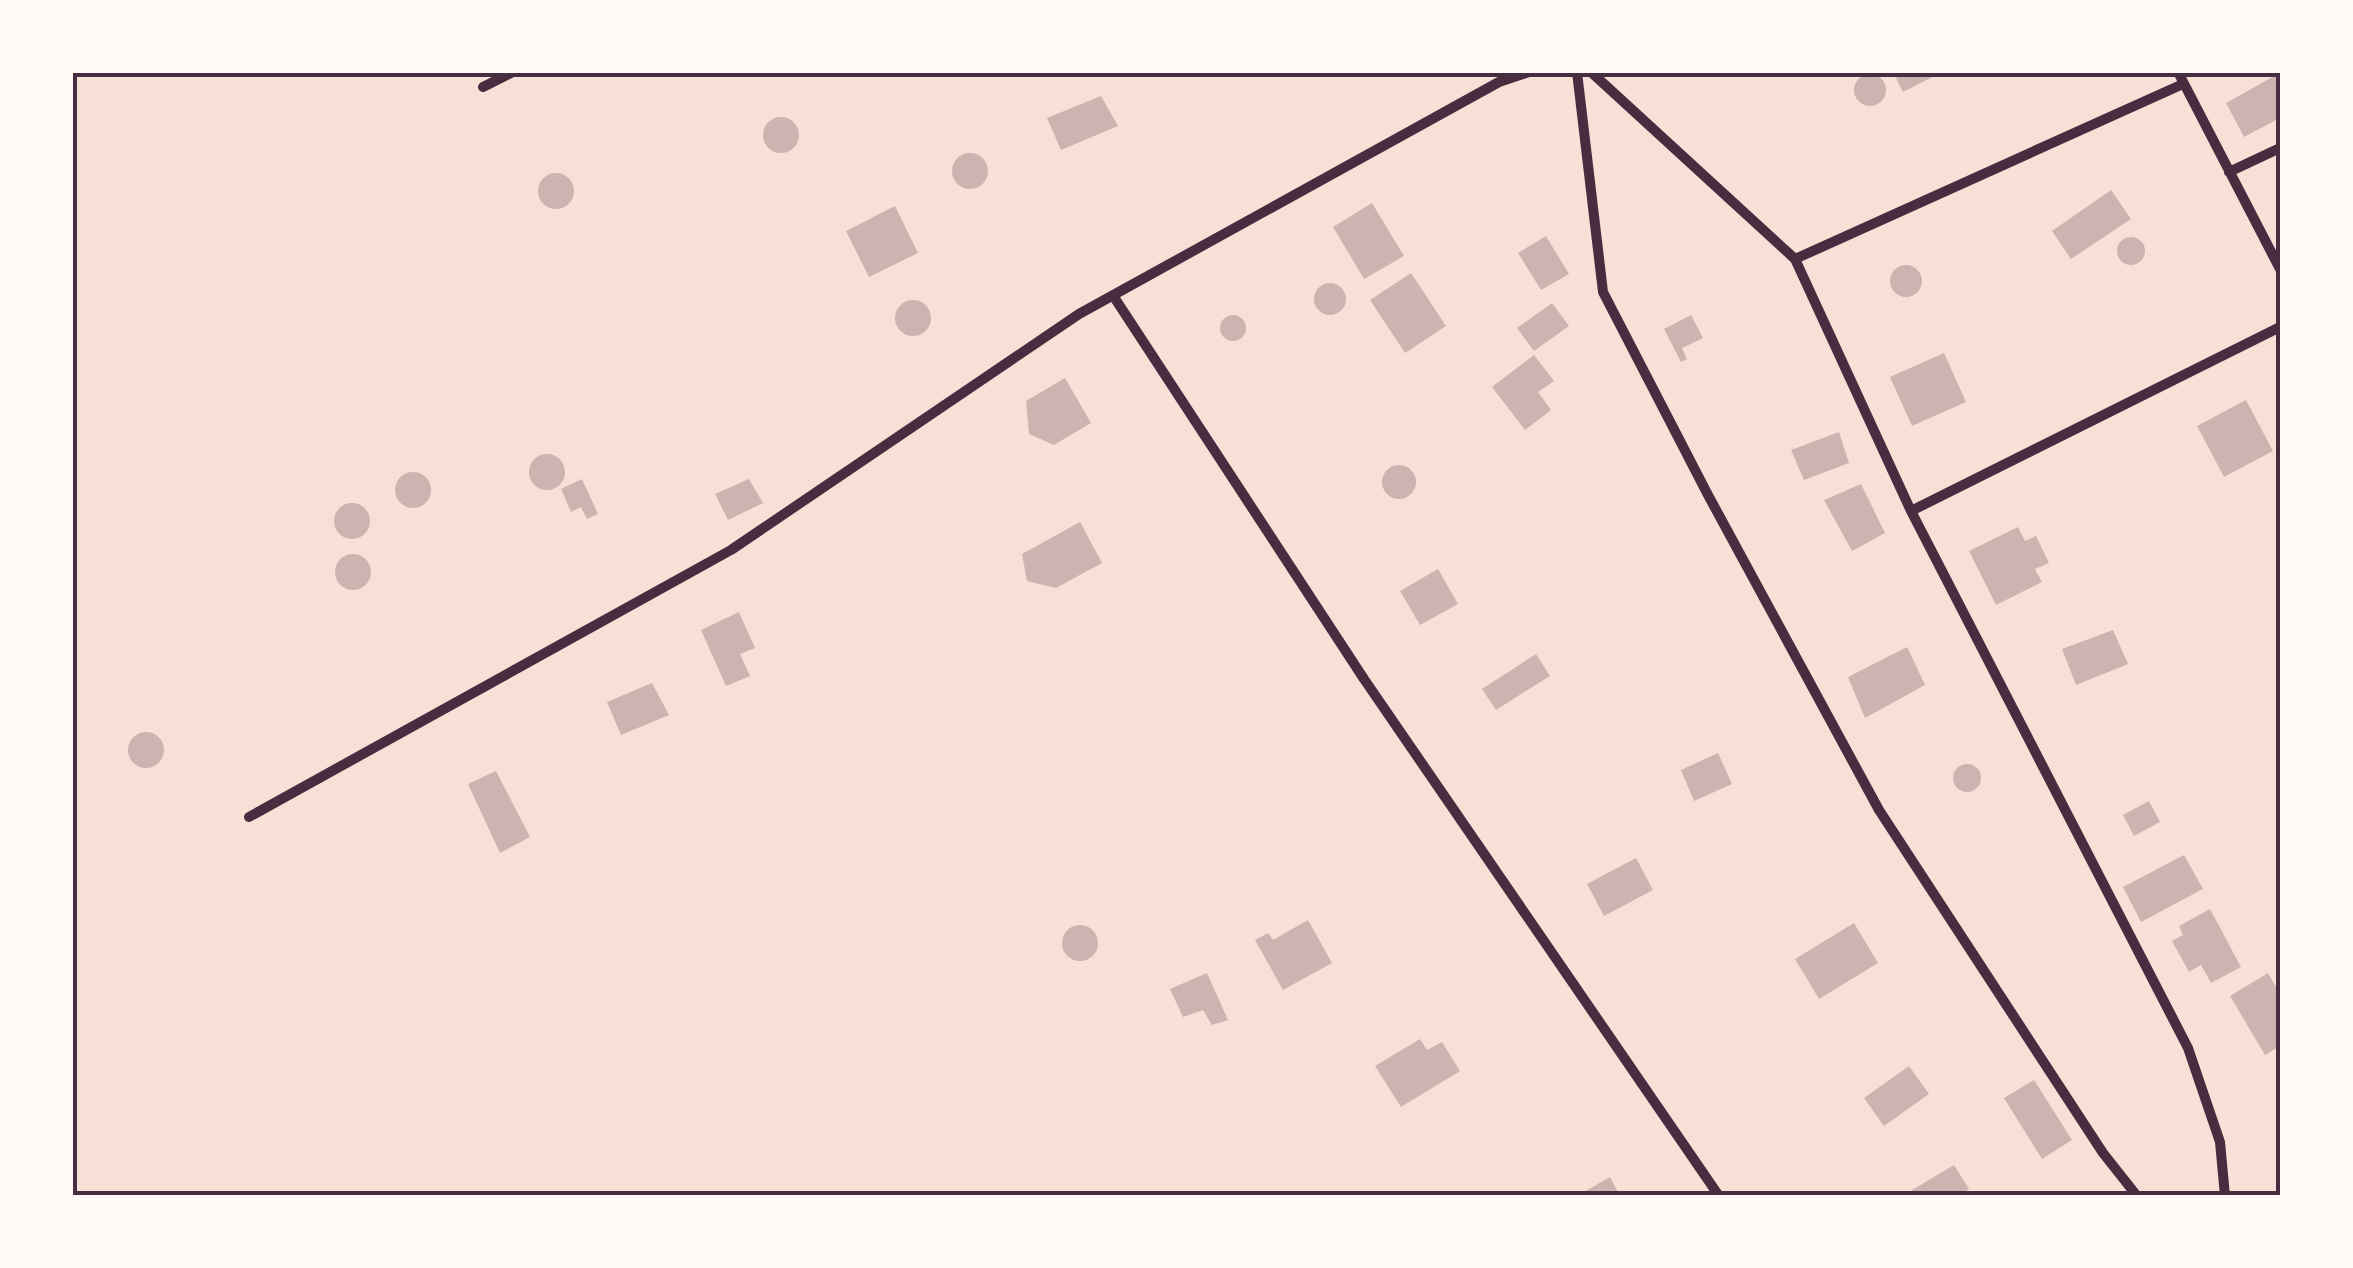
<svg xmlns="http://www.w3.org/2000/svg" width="2353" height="1268" viewBox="0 0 2353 1268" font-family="'Sofia Sans Condensed',sans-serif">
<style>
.building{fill:#ccb4b1}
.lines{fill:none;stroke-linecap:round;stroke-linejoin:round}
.minor{stroke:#4a2c40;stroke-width:10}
.neatline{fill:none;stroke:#4a2c40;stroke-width:4}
</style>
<rect width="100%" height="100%" fill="#f7e1d7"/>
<path class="building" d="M1893 72H1942L1903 92Z
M1854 90a16 16 0 1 1 32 0a16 16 0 1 1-32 0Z
M2276 75 2280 84V118L2244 137 2226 103Z
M1101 96 1118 126 1061 150 1047 118Z
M763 135a18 18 0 1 1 36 0a18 18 0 1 1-36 0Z
M952 171a18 18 0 1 1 36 0a18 18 0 1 1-36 0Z
M538 191a18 18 0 1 1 36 0a18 18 0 1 1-36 0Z
M2111 190 2131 219 2071 259 2052 231Z
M1372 203 1404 256 1364 279 1333 227Z
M895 206 918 253 869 277 846 231Z
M1546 236 1569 274 1541 290 1518 253Z
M2117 251a14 14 0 1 1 28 0a14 14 0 1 1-28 0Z
M1890 281a16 16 0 1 1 32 0a16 16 0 1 1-32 0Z
M1411 273 1446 326 1405 353 1370 300Z
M1314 299a16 16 0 1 1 32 0a16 16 0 1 1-32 0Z
M895 318a18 18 0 1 1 36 0a18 18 0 1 1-36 0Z
M1552 303 1569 326 1534 351 1517 328Z
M1220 328a13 13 0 1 1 26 0a13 13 0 1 1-26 0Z
M1691 315 1703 338 1682 348 1687 359 1681 362 1664 329Z
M1944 353 1966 402 1912 426 1890 377Z
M1534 355 1554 381 1538 392 1551 410 1525 430 1492 387Z
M1065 378 1091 423 1054 445 1029 434 1026 401Z
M2246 400 2273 451 2224 477 2197 426Z
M1839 432 1849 463 1804 480 1791 450Z
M529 472a18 18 0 1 1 36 0a18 18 0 1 1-36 0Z
M1382 482a17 17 0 1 1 34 0a17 17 0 1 1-34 0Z
M395 490a18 18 0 1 1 36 0a18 18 0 1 1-36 0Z
M582 479 598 514 587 519 581 507 571 512 561 489Z
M749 479 763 503 728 520 715 494Z
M1861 484 1885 533 1852 551 1824 500Z
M334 521a18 18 0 1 1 36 0a18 18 0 1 1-36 0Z
M1080 522 1102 563 1056 588 1027 581 1022 554Z
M2018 527 2025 541 2036 536 2049 563 2035 569 2042 582 1996 605 1969 551Z
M335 572a18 18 0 1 1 36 0a18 18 0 1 1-36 0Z
M1438 569 1458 604 1420 625 1400 591Z
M739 612 755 648 740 654 750 676 726 686 701 630Z
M2113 630 2128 664 2076 685 2062 649Z
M1907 647 1925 685 1865 718 1848 677Z
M1536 654 1550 676 1496 710 1482 689Z
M652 683 669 715 621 735 607 702Z
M128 750a18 18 0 1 1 36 0a18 18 0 1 1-36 0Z
M1718 753 1732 784 1694 801 1681 770Z
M1953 778a14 14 0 1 1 28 0a14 14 0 1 1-28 0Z
M496 771 530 837 500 853 468 784Z
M2149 801 2160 822 2134 836 2123 815Z
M2184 855 2203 889 2141 922 2123 887Z
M1636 858 1653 890 1604 916 1587 884Z
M2210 909 2241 967 2211 983 2201 965 2189 972 2172 941 2183 935 2179 926Z
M1308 920 1332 963 1283 990 1255 940 1268 933 1273 940Z
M1854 923 1878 963 1819 999 1795 959Z
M1062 943a18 18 0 1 1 36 0a18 18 0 1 1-36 0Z
M1207 973 1228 1020 1212 1025 1203 1010 1183 1017 1170 989Z
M2268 973 2280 994V1046L2265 1055 2230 996Z
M1420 1039 1427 1050 1442 1042 1460 1071 1401 1107 1375 1066Z
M1909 1066 1929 1094 1884 1126 1864 1098Z
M2034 1080 2072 1140 2042 1159 2004 1098Z
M1954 1165 1969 1189 1958 1196H1915L1912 1190Z
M1610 1177 1620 1196H1577Z"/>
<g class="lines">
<path class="minor" d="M1577 72 1603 292 1708 495 1879 810 2103 1153 2137 1196
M1591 72 1795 259 2183 84
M2178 72 2280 269
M483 87 513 72
M2229 172 2280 148
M1795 259 1911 511 2188 1048 2220 1142 2225 1196
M1114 297 1364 679 1719 1196
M1911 511 2280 327
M249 817 731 550 1079 314 1499 82 1529 72"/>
</g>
<rect width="2353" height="1268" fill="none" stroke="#fffaf5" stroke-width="150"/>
<rect x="75" y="75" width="2203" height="1118" class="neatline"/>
</svg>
